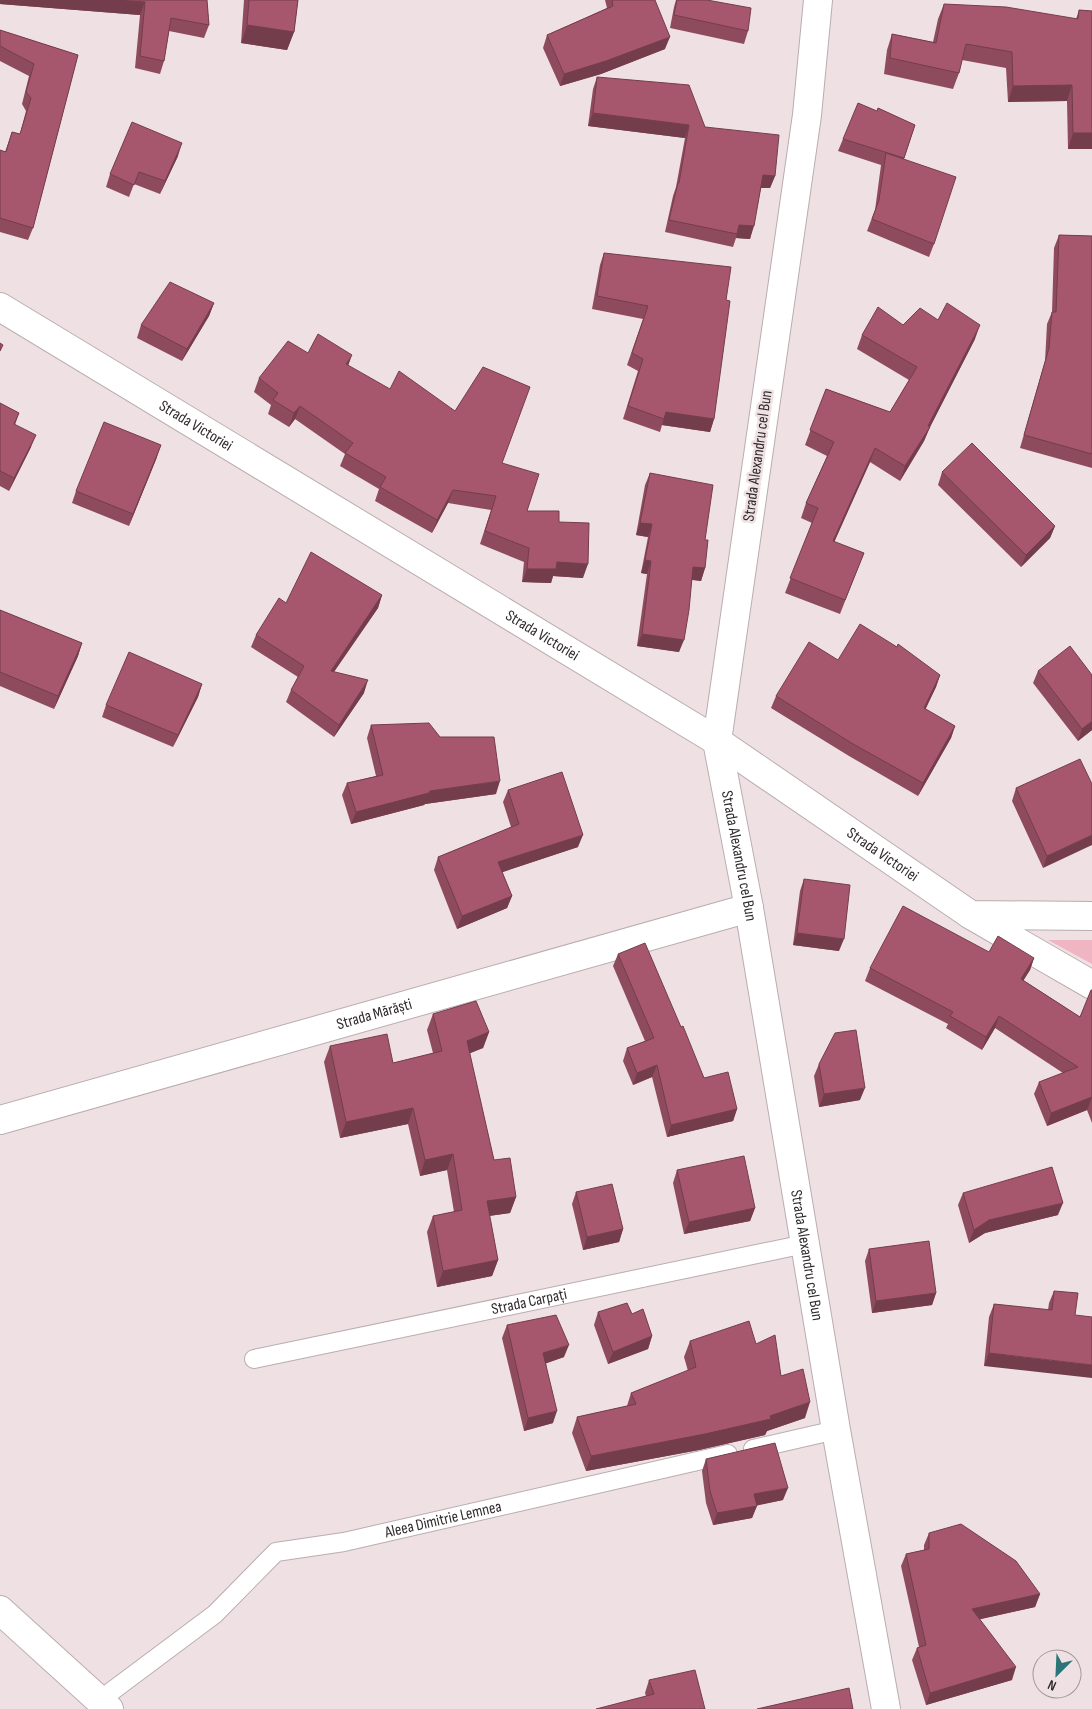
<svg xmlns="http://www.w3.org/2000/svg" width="1092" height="1709" viewBox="0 0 1092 1709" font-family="'Sofia Sans Condensed',sans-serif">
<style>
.green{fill:#efb5c3}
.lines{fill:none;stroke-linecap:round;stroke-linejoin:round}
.lane-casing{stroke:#baadaf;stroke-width:20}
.street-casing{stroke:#baadaf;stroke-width:30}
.secondary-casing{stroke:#baadaf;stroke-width:30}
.lane{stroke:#fff;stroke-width:18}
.street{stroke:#fff;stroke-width:28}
.secondary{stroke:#fff;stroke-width:28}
.wall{fill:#8f4b5e}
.shaded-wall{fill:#743d4c}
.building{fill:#a6576d;stroke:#743d4c}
.labels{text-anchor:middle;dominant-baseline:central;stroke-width:5;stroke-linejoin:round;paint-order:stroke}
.street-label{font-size:16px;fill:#302b2c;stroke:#efe1e3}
</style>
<rect width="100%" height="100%" fill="#efe1e3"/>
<path class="green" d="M1048 940H1092V964Z"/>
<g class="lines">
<defs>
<g id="lane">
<path id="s1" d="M254 1359 805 1244"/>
<path d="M753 1449 836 1430"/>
<path id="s2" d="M100 1700 215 1614 276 1552 344 1542 728 1454"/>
</g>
<g id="street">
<path id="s3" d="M818 0 807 115 717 741 749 908 836 1430 886 1709"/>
<path d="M971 915 1092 985"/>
<path id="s4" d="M0 1120 749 908"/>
<path d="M0 1610 109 1709"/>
</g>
<g id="secondary">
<path id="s5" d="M0 307 717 741 971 915 1092 916"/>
</g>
</defs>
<use href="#lane" class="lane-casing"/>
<use href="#street" class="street-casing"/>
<use href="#secondary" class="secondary-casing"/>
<use href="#lane" class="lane"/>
<use href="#street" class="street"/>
<use href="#secondary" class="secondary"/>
</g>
<path class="wall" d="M0 0H207L209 25 204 38 169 31 164 61 160 74 135 68 140 15 0 4Z
M244 0H298L294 32 287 50 241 43Z
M605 0H655L665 49 601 74 560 86 543 48 547 35 607 8Z
M676 0H707L748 31 744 44 670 28 674 7Z
M944 4 1076 19 1079 10 1092 11V149H1068L1067 101 1008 102 1006 68 962 60 959 73 953 89 884 74 887 50 892 34 933 42 938 19Z
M0 30 78 55 33 228 28 240 0 232V150L5 152 12 132 20 134 26 111 22 104 29 76 0 61Z
M597 77 705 127 775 176 770 188H761L750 239 736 238 733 247 665 232 673 196 676 187 685 138 588 126 593 89Z
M878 108 915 125 904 159 934 244 929 257 867 231 875 210 881 165 838 151 843 139 877 111Z
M178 156 160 194 134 184 129 197 106 187 110 174Z
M1059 235 1092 236V468L1020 448 1045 361 1047 324 1052 312 1054 248Z
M604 253 726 300 714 419 710 432 662 425 660 432 623 419 638 371 627 365 643 319 592 309 600 265Z
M214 303 209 316 182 361 137 338 141 325Z
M938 320 975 339 930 427 924 441 900 481 870 462 834 542 864 553 840 614 785 593 812 523 801 518 806 503 827 456 805 445 826 389 890 412 909 380 857 349 862 335 903 325Z
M308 353 348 366 502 463 527 511 559 522 583 578 553 576 551 583 522 582 524 562 480 544 491 510 448 503 432 533 375 501 379 489 340 466 345 454 295 419 289 427 268 414 271 405 254 392 259 378Z
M0 403 19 413 15 425 31 447 9 491 0 486Z
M157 457 129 526 72 503 76 491Z
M942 472 1055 526 1050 538 1021 567 938 485Z
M650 473 705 540V568L701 581 692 580 679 652 637 646 647 574 641 573 648 537 636 535 645 485Z
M382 595 378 608 334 672 364 693 334 737 286 702 291 690 298 677 251 647 256 635 286 603Z
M0 610 82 643 78 656 54 709 0 686Z
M838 660 940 675 936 687 925 709 955 726 951 738 918 796 849 756 771 708 776 696Z
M1038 671 1092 730 1078 741 1033 683Z
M202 684 198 697 173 747 102 717 106 705Z
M371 725 496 794 425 804 424 805 351 824 342 795 347 783 376 776 367 738Z
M1092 784 1043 868 1012 801 1016 788Z
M508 790 578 847 502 872 512 896 507 908 457 929 434 870 438 857 511 827 503 802Z
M804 879 839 951 793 945 800 891Z
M989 952 1034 958 1030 970 1023 980 1080 1017 1092 990V1123L1087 1110 1047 1126 1034 1094 1039 1082 1063 1073 995 1028 982 1050 946 1028 948 1024 865 981 870 968Z
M618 954 681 1027 704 1078 737 1109 733 1121 667 1137 652 1077 633 1085 623 1061 627 1048 645 1041 613 966Z
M433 1014 489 1032 483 1048 469 1053 494 1160 516 1197 510 1213 489 1216 498 1260 492 1276 437 1287 427 1232 433 1216 454 1212 447 1170 420 1176 408 1124 340 1138 324 1062 330 1046 393 1063 433 1053 427 1030Z
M819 1064 860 1100 819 1107 814 1076Z
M677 1170 755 1208 750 1221 684 1234 673 1183Z
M576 1192 623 1229 619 1242 583 1250 572 1204Z
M963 1193 1058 1215 985 1233 969 1243 958 1205Z
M869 1249 936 1293 932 1305 872 1313 865 1261Z
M1054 1291 1075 1315 984 1366 989 1317 994 1304 1048 1310 1049 1303Z
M598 1312 632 1314 652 1336 648 1349 608 1364 594 1325Z
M507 1325 564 1357 546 1363 553 1423 524 1431 502 1338Z
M690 1341 756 1344 781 1376 805 1418 767 1431 765 1435 699 1450 586 1471 572 1433 577 1417 627 1406 631 1393 688 1371 684 1357Z
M706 1459 783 1500 757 1505 752 1518 713 1525 706 1503 702 1471Z
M929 1533 1040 1594 1035 1607 980 1619 1012 1680 926 1705 912 1660 917 1648 919 1647 901 1566 906 1554 924 1550V1545Z
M649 1680 705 1709 646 1696 645 1693Z"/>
<path class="shaded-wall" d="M0 0H114L145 2 140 15 0 4Z
M247 25 294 32 287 50 241 43Z
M670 37 665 49 601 74 560 86 564 74Z
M1072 85 1067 101 1008 102 1013 86Z
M593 113 689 125 685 138 588 126Z
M1073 133H1092V149H1068Z
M182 143 178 156 160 194 165 181Z
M763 175 775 176 770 188H758Z
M739 225 754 226 750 239 736 238Z
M214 303 209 316 182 361 187 349Z
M980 325 975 339 930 427 924 441 900 481 905 466 928 426Z
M352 355 347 369 346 364Z
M300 406 295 419 289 427 294 413Z
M666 412 714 419 710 432 662 425Z
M36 435 31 447 9 491 14 478Z
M161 445 157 457 129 526 133 514Z
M875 448 870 462 828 556 833 541Z
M453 490 448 503 432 533 437 520Z
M640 523 652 524 648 537 636 535Z
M1055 526 1050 538 1021 567 1026 555Z
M645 560 651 561 647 574 641 573Z
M557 562 588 564 583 578 553 576 551 583 522 582 527 569Z
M693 567 705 568 701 581 688 579Z
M382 595 378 608 326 683 331 671Z
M642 634 684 640 679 652 637 646Z
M82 643 78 656 54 709 58 696Z
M940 675 936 687 920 721 924 708Z
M368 680 364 693 334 737 339 725Z
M202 684 198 697 173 747 178 735Z
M1092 721V730L1078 741 1082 729Z
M955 726 951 738 918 796 923 783Z
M500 781 496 794 425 804 424 805 351 824 356 812 430 791Z
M583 835 578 847 494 875 498 862Z
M1092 835V845L1043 868 1047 856Z
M512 896 507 908 457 929 462 916Z
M797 933 844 939 839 951 793 945Z
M1034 958 1030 970 1017 991 1021 979Z
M999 1016 995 1028 982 1050 986 1037Z
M489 1032 483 1048 461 1057 467 1041Z
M657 1065 652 1077 633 1085 637 1073Z
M865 1088 860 1100 819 1107 824 1094Z
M1092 1097 1087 1110 1047 1126 1051 1113Z
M413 1108 408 1124 340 1138 346 1122Z
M737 1109 733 1121 667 1137 671 1125Z
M453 1154 447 1170 420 1176 425 1160Z
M516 1197 510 1213 481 1217 487 1201Z
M1063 1203 1058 1215 985 1233 969 1243 974 1230 989 1220Z
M755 1208 750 1221 684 1234 689 1222Z
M623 1229 619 1242 583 1250 587 1237Z
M498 1260 492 1276 437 1287 443 1271Z
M936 1293 932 1305 872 1313 876 1301Z
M652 1336 648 1349 608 1364 613 1352Z
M569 1345 564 1357 539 1366 543 1353Z
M989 1353 1092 1365V1378L984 1366Z
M810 1402 805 1418 767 1431 765 1435 699 1450 586 1471 591 1456 770 1416Z
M557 1411 553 1423 524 1431 528 1418Z
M788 1488 783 1500 750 1507 754 1494Z
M757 1506 752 1518 713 1525 717 1513Z
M1040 1594 1035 1607 968 1622 972 1609Z
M1016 1667 1012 1680 926 1705 930 1693Z"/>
<path class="building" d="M114 0H207L209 25 171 18 164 61 140 56 145 2Z
M249 0H298L294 32 247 25Z
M612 0H655L670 37 606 61 564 74 547 35 613 6Z
M677 0H707L751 8 748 31 674 15Z
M944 4 1006 7 1078 19 1079 10 1092 11V133H1073L1072 85 1013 86 1012 52 966 44 959 73 890 58 892 34 936 43Z
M0 30 78 55 33 228 0 218V150L6 152 12 132 20 134 31 98 26 92 34 64 0 46Z
M597 77 689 85 705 127 779 135 775 176 763 175 754 226 739 225 737 234 669 220 678 183H679L689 125 593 113Z
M858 103 877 111 878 108 915 125 904 158 843 139Z
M132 122 182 143 165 181 139 172 134 185 110 174Z
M886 153 956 177 934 244 872 219 879 200Z
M1059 235 1092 236V454L1024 435 1049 348 1052 312H1056Z
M604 253 731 267 726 300 730 301 714 419 666 412 664 419 628 406 643 359 632 353 648 306 597 296Z
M170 282 214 303 187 349 141 325Z
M947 303 980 325 928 426 930 427 905 466 875 448 833 541 864 553 845 600 790 578 818 508 806 503 834 442 810 430 826 389 890 412 917 367 862 335 878 307 903 325 920 308 938 320Z
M318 334 352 355 346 364 390 389 399 371 455 411 483 367 530 387 502 463 539 474 527 511H559V522L589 523 588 564 557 562 556 569H527L529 548 485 531 496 496 453 490 437 520 380 487 386 477 345 453 353 443 300 406 294 413 273 400 278 393 259 378 288 341 308 353Z
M0 343 3 345 0 351Z
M0 403 19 413 14 424 36 435 14 478 0 471Z
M104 422 161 445 133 514 76 491Z
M972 443 1055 526 1026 555 942 472Z
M650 473 713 485 705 540H708L705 568 693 567 689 610 684 640 642 634 651 561 645 560 652 524 640 523Z
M311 552 382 595 331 671 368 680 339 725 291 690 304 666 256 635 279 598 286 603Z
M0 610 82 643 58 696 0 672Z
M860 624 897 647 898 644 940 675 924 708 955 726 923 783 853 744 776 696 809 642 838 660Z
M1070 646 1092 675V721L1082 729 1038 671Z
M129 652 202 684 178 735 106 705Z
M429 723 440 737H494L500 781 430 791 429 793 356 812 347 783 383 775 371 725Z
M1080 759 1092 784V835L1047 856 1016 788Z
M562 772 583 835 498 862 512 896 462 916 438 857 519 824 508 790Z
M804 879 850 885 844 939 797 933Z
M903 906 989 952 998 936 1034 958 1021 979 1080 1017 1091 990H1092V1098V1097L1051 1113 1039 1082 1078 1067 999 1016 986 1037 950 1016 953 1012 870 968Z
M645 943 681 1027 683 1026 704 1078 728 1072 737 1109 671 1125 657 1065 637 1073 627 1048 654 1038 618 954Z
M476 1001 489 1032 467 1041 494 1160 510 1158 516 1197 487 1201 498 1260 443 1271 433 1216 462 1210 453 1154 425 1160 413 1108 346 1122 330 1046 387 1034 393 1063 442 1051 433 1014Z
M856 1030 865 1088 824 1094 819 1064 835 1033Z
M744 1156 755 1208 689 1222 677 1170Z
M1052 1167 1063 1203 989 1220 974 1230 963 1193Z
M612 1184 623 1229 587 1237 576 1192Z
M929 1241 936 1293 876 1301 869 1249Z
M1054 1291 1078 1293 1075 1315 1092 1317V1365L989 1353 994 1304 1052 1310Z
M627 1303 632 1314 643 1309 652 1336 613 1352 598 1312Z
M556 1315 569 1345 543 1353 557 1411 528 1418 507 1325Z
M749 1321 756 1344 775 1335 781 1376 803 1369 810 1402 770 1416 771 1419 705 1434 591 1456 577 1417 636 1404 631 1393 696 1367 690 1341Z
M775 1443 788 1488 754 1494 757 1506 717 1513 710 1491 706 1459Z
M961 1524 1016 1561 1040 1594 972 1609 1016 1667 930 1693 917 1648 926 1645 906 1554 929 1549V1533Z
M695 1670 705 1709H596L654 1694 649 1680Z
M849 1688 853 1709H757Z"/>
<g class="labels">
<g class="street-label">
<text stroke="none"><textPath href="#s5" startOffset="229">Strada Victoriei</textPath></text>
<text transform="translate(758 456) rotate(-82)">Strada Alexandru cel Bun</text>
<text stroke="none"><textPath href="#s5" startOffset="634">Strada Victoriei</textPath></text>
<text stroke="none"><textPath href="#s5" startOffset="1039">Strada Victoriei</textPath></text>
<text stroke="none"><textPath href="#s3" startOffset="865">Strada Alexandru cel Bun</textPath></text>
<text stroke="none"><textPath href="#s4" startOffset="389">Strada Mărăști</textPath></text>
<text stroke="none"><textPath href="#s3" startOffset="1270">Strada Alexandru cel Bun</textPath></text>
<text stroke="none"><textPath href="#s1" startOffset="281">Strada Carpați</textPath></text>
<text stroke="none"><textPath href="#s2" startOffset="401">Aleea Dimitrie Lemnea</textPath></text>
</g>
</g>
<g transform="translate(1057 1674) rotate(204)"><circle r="24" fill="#efe1e3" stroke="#a3989a"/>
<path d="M0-4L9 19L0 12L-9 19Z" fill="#2b7578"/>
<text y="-8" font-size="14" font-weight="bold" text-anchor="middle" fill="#302b2c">N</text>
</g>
</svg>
